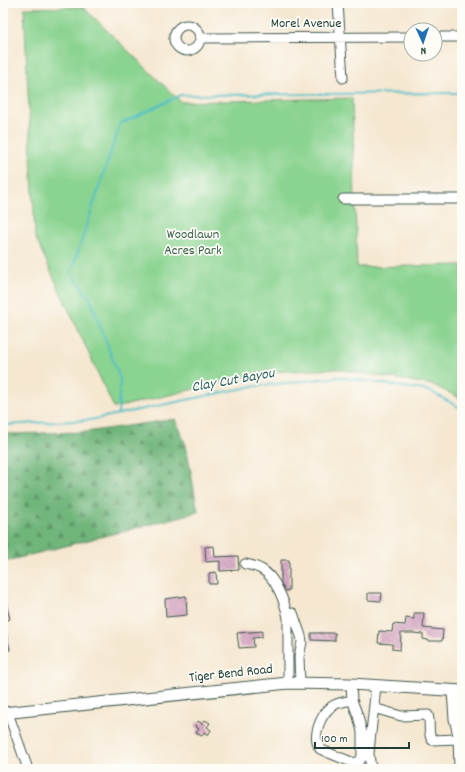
<svg xmlns="http://www.w3.org/2000/svg" width="465" height="772" viewBox="0 0 465 772" font-family="Dekko,sans-serif">
<style>
.forest{fill:url(#forest-firs);stroke:#477957}
.park{fill:#8ad390;stroke:#548862}
.lines{fill:none;stroke-linecap:round;stroke-linejoin:round}
.stream{stroke:#51bfc8;stroke-width:2}
.building{fill:url(#building-back-hatch)}
.minor-casing{stroke:#3f564b;stroke-width:11}
.major-casing{stroke:#3f564b;stroke-width:13}
.minor{stroke:#fff;stroke-width:9}
.major{stroke:#fff;stroke-width:11}
.labels{text-anchor:middle;dominant-baseline:central;stroke-width:3.5;stroke-linejoin:round;paint-order:stroke}
.street-label{font-size:14px;fill:#1f3d34;stroke:#fdfcf7}
.park-label{font-size:14px;fill:#3a624b;stroke:#fdfcf7}
.water-label{font-size:15px;font-style:italic;fill:#2e6460;stroke:#fdfcf7}
</style>
<defs>
<pattern id="forest-firs" width="22" height="20" patternUnits="userSpaceOnUse"><rect width="22" height="20" fill="#6fb57a"/><path d="M5 1l3.5 6h-7zM16 11l3.5 6h-7z" fill="#5b9465"/></pattern>
<pattern id="building-back-hatch" width="6" height="6" patternUnits="userSpaceOnUse"><rect width="6" height="6" fill="#d8a9c5"/><path d="M-1 5l2 2M0 0l6 6M5-1l2 2" fill="none" stroke="#af8ba1"/></pattern>
</defs>
<rect width="100%" height="100%" fill="#fdfcf7"/>
<filter id="ink" filterUnits="userSpaceOnUse"><feTurbulence type="fractalNoise" baseFrequency=".025" numOctaves="2"/><feDisplacementMap in="SourceGraphic" scale="8" xChannelSelector="R" yChannelSelector="G"/><feConvolveMatrix kernelMatrix="1 2 1 2 8 2 1 2 1" color-interpolation-filters="sRGB"/></filter>
<filter id="wash" filterUnits="userSpaceOnUse"><feTurbulence type="fractalNoise" baseFrequency=".012" numOctaves="4" result="noise"/><feDisplacementMap in="SourceGraphic" scale="16" xChannelSelector="R" yChannelSelector="G"/><feGaussianBlur stdDeviation="0.9" result="paint"/><feColorMatrix in="noise" values="0 0 0 0 0 0 0 0 0 0 0 0 0 0 0 0 0 1.4 0 .05"/><feComposite in="paint" operator="in"/></filter>
<g filter="url(#wash)">
<rect width="100%" height="100%" fill="#f5e7d0"/>
<path class="forest" d="M175 419 186 445 198 512 3 562V434L85 432Z"/>
<path class="park" d="M83 7 181 102 352 98 357 267 462 265V399L433 385 338 369 266 372 114 408 35 237 24 8Z"/>
<g class="lines">
<path class="stream" d="M118 414 120 379 90 299 71 273 120 124 181 95 462 93
M3 425 90 420 249 387 339 377 430 391 462 409"/>
</g>
<g id="blocks">
<path class="building" d="M214 546 215 557 238 556 239 570 220 571V561L206 562 205 547Z
M281 560H289V590L285 591 281 583Z
M216 572 217 584H209V573Z
M368 593H382L381 601 368 600Z
M186 596 187 615 166 617 165 599Z
M3 600H5L10 619 3 621Z
M414 613H424L423 628 443 630 442 641H428V640L423 639V634L413 633H401L400 650 392 649V644L378 643 379 631 392 632 393 624 405 625 406 618 414 619Z
M3 628H5L10 650 3 652Z
M262 631V637L253 638 254 647 239 648 237 633Z
M311 633H335V641L311 640Z
M205 720 210 723 207 727 211 730 208 735 204 732 202 736 196 733 199 729 195 726 198 721 202 724Z"/>
</g>
</g>
<g filter="url(#ink)">
<use href="#blocks" fill-opacity="0" stroke="#3f564b" stroke-width="1"/>
<g class="lines">
<defs>
<path id="minor" d="M338 3 343 78
M174 38a13 13 0 1 1 26 0a13 13 0 1 1-26 0Z
M435 37H462
M201 38 411 37
M343 199H462
M245 564C250 565 256 566 261 569 275 576 285 602 288 618V683
M293 613 301 636 302 642 299 657 300 683
M351 684 352 700 358 716 362 732V757L359 761 354 763C349 761 321 750 320 749 311 736 321 715 331 707 337 702 345 702 352 700
M376 686 374 705 377 709 401 716 428 715C431 723 427 733 432 740L458 739
M452 691 454 719 458 735 459 769
M8 713 28 769
M459 734 461 728 460 691
M371 769 369 754 370 742 374 705"/>
<path id="major" d="M3 713 288 683 351 684 462 691"/>
</defs>
<use href="#minor" class="minor-casing"/>
<use href="#major" class="major-casing"/>
<use href="#minor" class="minor"/>
<use href="#major" class="major"/>
</g>
</g>
<g class="labels">
<g class="street-label">
<text x="306" y="24">Morel Avenue</text>
<text transform="translate(231 674) rotate(-6)">Tiger Bend Road</text>
</g>
<g class="park-label">
<text x="193" y="235">Woodlawn<tspan x="193" dy="16">Acres Park</tspan></text>
</g>
<g class="water-label">
<text transform="translate(233 381) rotate(-10)">Clay Cut Bayou</text>
</g>
</g>
<rect width="465" height="772" fill="none" stroke="#fdfcf7" stroke-width="16"/>
<g transform="translate(423 42) rotate(177)"><circle r="19" fill="#fdfcf7" stroke="#a4b0a9"/>
<path d="M0-3L7 15L0 10L-7 15Z" fill="#1f6fb2"/>
<text y="-6" font-size="11" font-weight="bold" text-anchor="middle" fill="#1f3d34">N</text>
</g>
<path d="M315 742v6h94v-6" fill="none" stroke="#1f3d34" stroke-width="2"/>
<text x="321" y="742" font-size="12" fill="#1f3d34" stroke="#fdfcf7" stroke-width="3" paint-order="stroke">100 m</text>
</svg>
